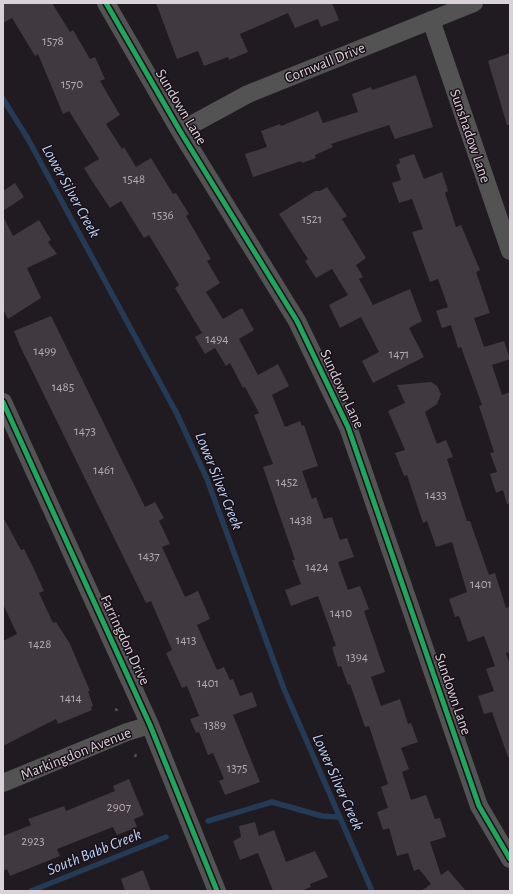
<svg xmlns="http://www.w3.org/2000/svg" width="513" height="894" viewBox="0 0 513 894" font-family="'Alegreya Sans',sans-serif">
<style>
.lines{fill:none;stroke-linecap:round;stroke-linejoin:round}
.stream{stroke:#253a54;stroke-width:5.5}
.building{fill:#403940}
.path{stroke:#535152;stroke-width:2.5;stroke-dasharray:3 2;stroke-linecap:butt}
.minor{stroke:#545353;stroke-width:18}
.cycleway-casing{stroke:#190f19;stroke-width:8}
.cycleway{stroke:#20a55d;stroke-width:5}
.labels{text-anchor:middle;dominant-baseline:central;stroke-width:3;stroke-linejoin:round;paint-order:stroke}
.number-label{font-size:13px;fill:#b4acb3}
.street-label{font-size:15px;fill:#dad2d9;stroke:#190f19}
.water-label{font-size:16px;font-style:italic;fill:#bcd6f5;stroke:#190f19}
</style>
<rect width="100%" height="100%" fill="#201b20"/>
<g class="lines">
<path class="stream" d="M3 99 28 139 177 414 207 479 284 689 372 891
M208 821 272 802 322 816 338 817
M31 891 166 837"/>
</g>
<path class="building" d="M3 3H52L70 32 73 30 90 59 95 57 105 79 100 81 120 115 106 124 122 149 124 147 136 167 151 158 173 194 176 193 189 214 186 216 211 259 207 261 220 283 206 292 223 319 242 308 254 330 239 339 258 375 278 364 289 386 272 395 285 427 300 421 302 426 304 425 318 466 302 471 312 499 316 497 324 519 332 517 340 540 347 538 354 557 338 562 348 590 360 586 369 609 364 611 385 672 371 677 381 706 400 699 408 724 411 723 418 742 401 748 409 769 402 772 411 800 426 795 435 819 440 818 446 837 430 842 441 875 448 870 466 891H421L431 884 419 869 414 871 408 853 397 856 389 828 383 830 377 812 388 808 381 787 388 784 369 726 365 727 350 684 348 685 341 666 338 667 332 647 336 646 318 596 291 606 285 590 301 584 292 560H295L263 467 273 464 254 415 259 413 245 387 243 388 230 363 226 366 215 348 205 354 195 337 202 333 175 288 179 285 149 235 144 238 121 201 110 208 92 181 84 168 99 159 69 111 63 114 38 54 35 56 12 18 3 23Z
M156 3H332L339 20 321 27 318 19 295 28 288 13 240 34 248 52 229 60 228 57 204 66 198 51 177 59Z
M510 53V125H507L488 61Z
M416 75 433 127 395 139 389 125 331 144 333 147 315 155 316 158 302 163 301 161 253 177 245 154 267 147 261 131 280 124 281 126 318 111 323 123 358 112 352 94 371 87 372 90Z
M414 154 424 179 442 172 448 191 445 193 456 227 461 225 480 270 476 272 490 313 474 318 484 347 504 341 510 359 492 365 502 395 510 392V503L507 504 503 490 496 493 490 474 497 472 490 453 494 452 479 406 482 405 461 347 458 348 451 325 442 328 436 311 448 307 438 279 430 282 412 232 423 229 412 199 399 203 392 183 401 180 396 165 400 163 399 159Z
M15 183 24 197 3 211V191Z
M327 187 347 216 342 219 366 258 356 265 363 277 359 279 373 305 410 289 422 321 409 328 424 357 373 383 362 361 379 352 361 317 340 328 329 305 348 295 332 269 316 278 305 261 308 259 279 214 315 191H320Z
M3 216 13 236 39 220 51 240 48 242 57 254 27 268 41 298 8 319 3 309Z
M51 316 145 507 155 502 164 518 159 521 170 544 162 547 185 597 198 591 210 619 197 625 217 670 224 667 230 680 233 679 240 696 252 692 257 706 233 715 260 782 225 795 219 781 224 779 213 753 208 755 199 732 196 733 190 719 199 716 187 686 182 688 166 653 172 650 151 601 146 603 20 346 14 331Z
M431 382 437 386 441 394 437 404 425 412 437 444 446 440 453 457 447 459 467 521H470L489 575 495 573 506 608 510 606V652L506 653 510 665V757H508L492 712 484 714 478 696 494 691 486 669 495 666 484 636 468 642 459 616 455 617 449 599 467 592 452 542 436 547 427 521 423 523 407 475 404 476 395 453 405 450 388 411 405 403 397 385Z
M3 517 21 550 24 549 33 567 44 591 39 593 53 623 56 622 70 644 90 691H88L93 706 91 707 92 710 58 724 56 719 3 746V641L17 634 3 604Z
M129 779 144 815 134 819 137 827 117 835 113 827 57 849 60 856 10 876 7 869 3 871V836L31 825 28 819 64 806 66 811 115 791 113 786Z
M255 822 259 836 274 830 286 862 315 851 328 877 310 884 311 887 301 891H273L258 853 240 860 233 841 241 837 239 826Z
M143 870 151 891H125L121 879Z"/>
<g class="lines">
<path class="path" d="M115 709 119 711
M135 757 136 754"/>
<path class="minor" d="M106 3 180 131 297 321 348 427 479 806 510 859
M431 20 510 251
M180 131 248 94 474 3
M3 402 150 725 217 891
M3 783 127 732 150 725"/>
<defs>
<path id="cycleway" d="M106 3 180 131 297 321 348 427 479 806 510 859
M3 402 150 725 217 891"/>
</defs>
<use href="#cycleway" class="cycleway-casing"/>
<use href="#cycleway" class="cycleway"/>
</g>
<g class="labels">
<g class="number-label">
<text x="53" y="41">1578</text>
<text x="72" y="84">1570</text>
<text x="134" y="179">1548</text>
<text x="163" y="215">1536</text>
<text x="312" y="219">1521</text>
<text x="217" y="339">1494</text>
<text x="45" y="351">1499</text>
<text x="399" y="354">1471</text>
<text x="63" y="387">1485</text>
<text x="85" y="431">1473</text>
<text x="104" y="470">1461</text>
<text x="287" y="482">1452</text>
<text x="436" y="495">1433</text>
<text x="301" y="520">1438</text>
<text x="149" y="556">1437</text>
<text x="317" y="567">1424</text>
<text x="481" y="584">1401</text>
<text x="341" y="613">1410</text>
<text x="186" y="640">1413</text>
<text x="40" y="644">1428</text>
<text x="357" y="657">1394</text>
<text x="208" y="683">1401</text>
<text x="71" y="698">1414</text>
<text x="215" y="725">1389</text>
<text x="237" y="768">1375</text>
<text x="119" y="807">2907</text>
<text x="33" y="841">2923</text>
</g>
<g class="street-label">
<text transform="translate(325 63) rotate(-22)">Cornwall Drive</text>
<text transform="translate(181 107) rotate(59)">Sundown Lane</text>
<text transform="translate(470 136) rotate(71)">Sunshadow Lane</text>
<text transform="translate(342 389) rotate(65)">Sundown Lane</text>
<text transform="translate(125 640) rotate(65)">Farringdon Drive</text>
<text transform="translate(453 694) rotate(71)">Sundown Lane</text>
<text transform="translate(76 754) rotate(-22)">Markingdon Avenue</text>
</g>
<g class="water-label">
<text transform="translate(71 191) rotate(61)">Lower Silver Creek</text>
<text transform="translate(219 481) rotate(68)">Lower Silver Creek</text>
<text transform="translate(338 782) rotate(66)">Lower Silver Creek</text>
<text transform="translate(94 852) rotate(-22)">South Babb Creek</text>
</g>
</g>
<rect width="513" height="894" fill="none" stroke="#dad2d9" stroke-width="8"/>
</svg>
